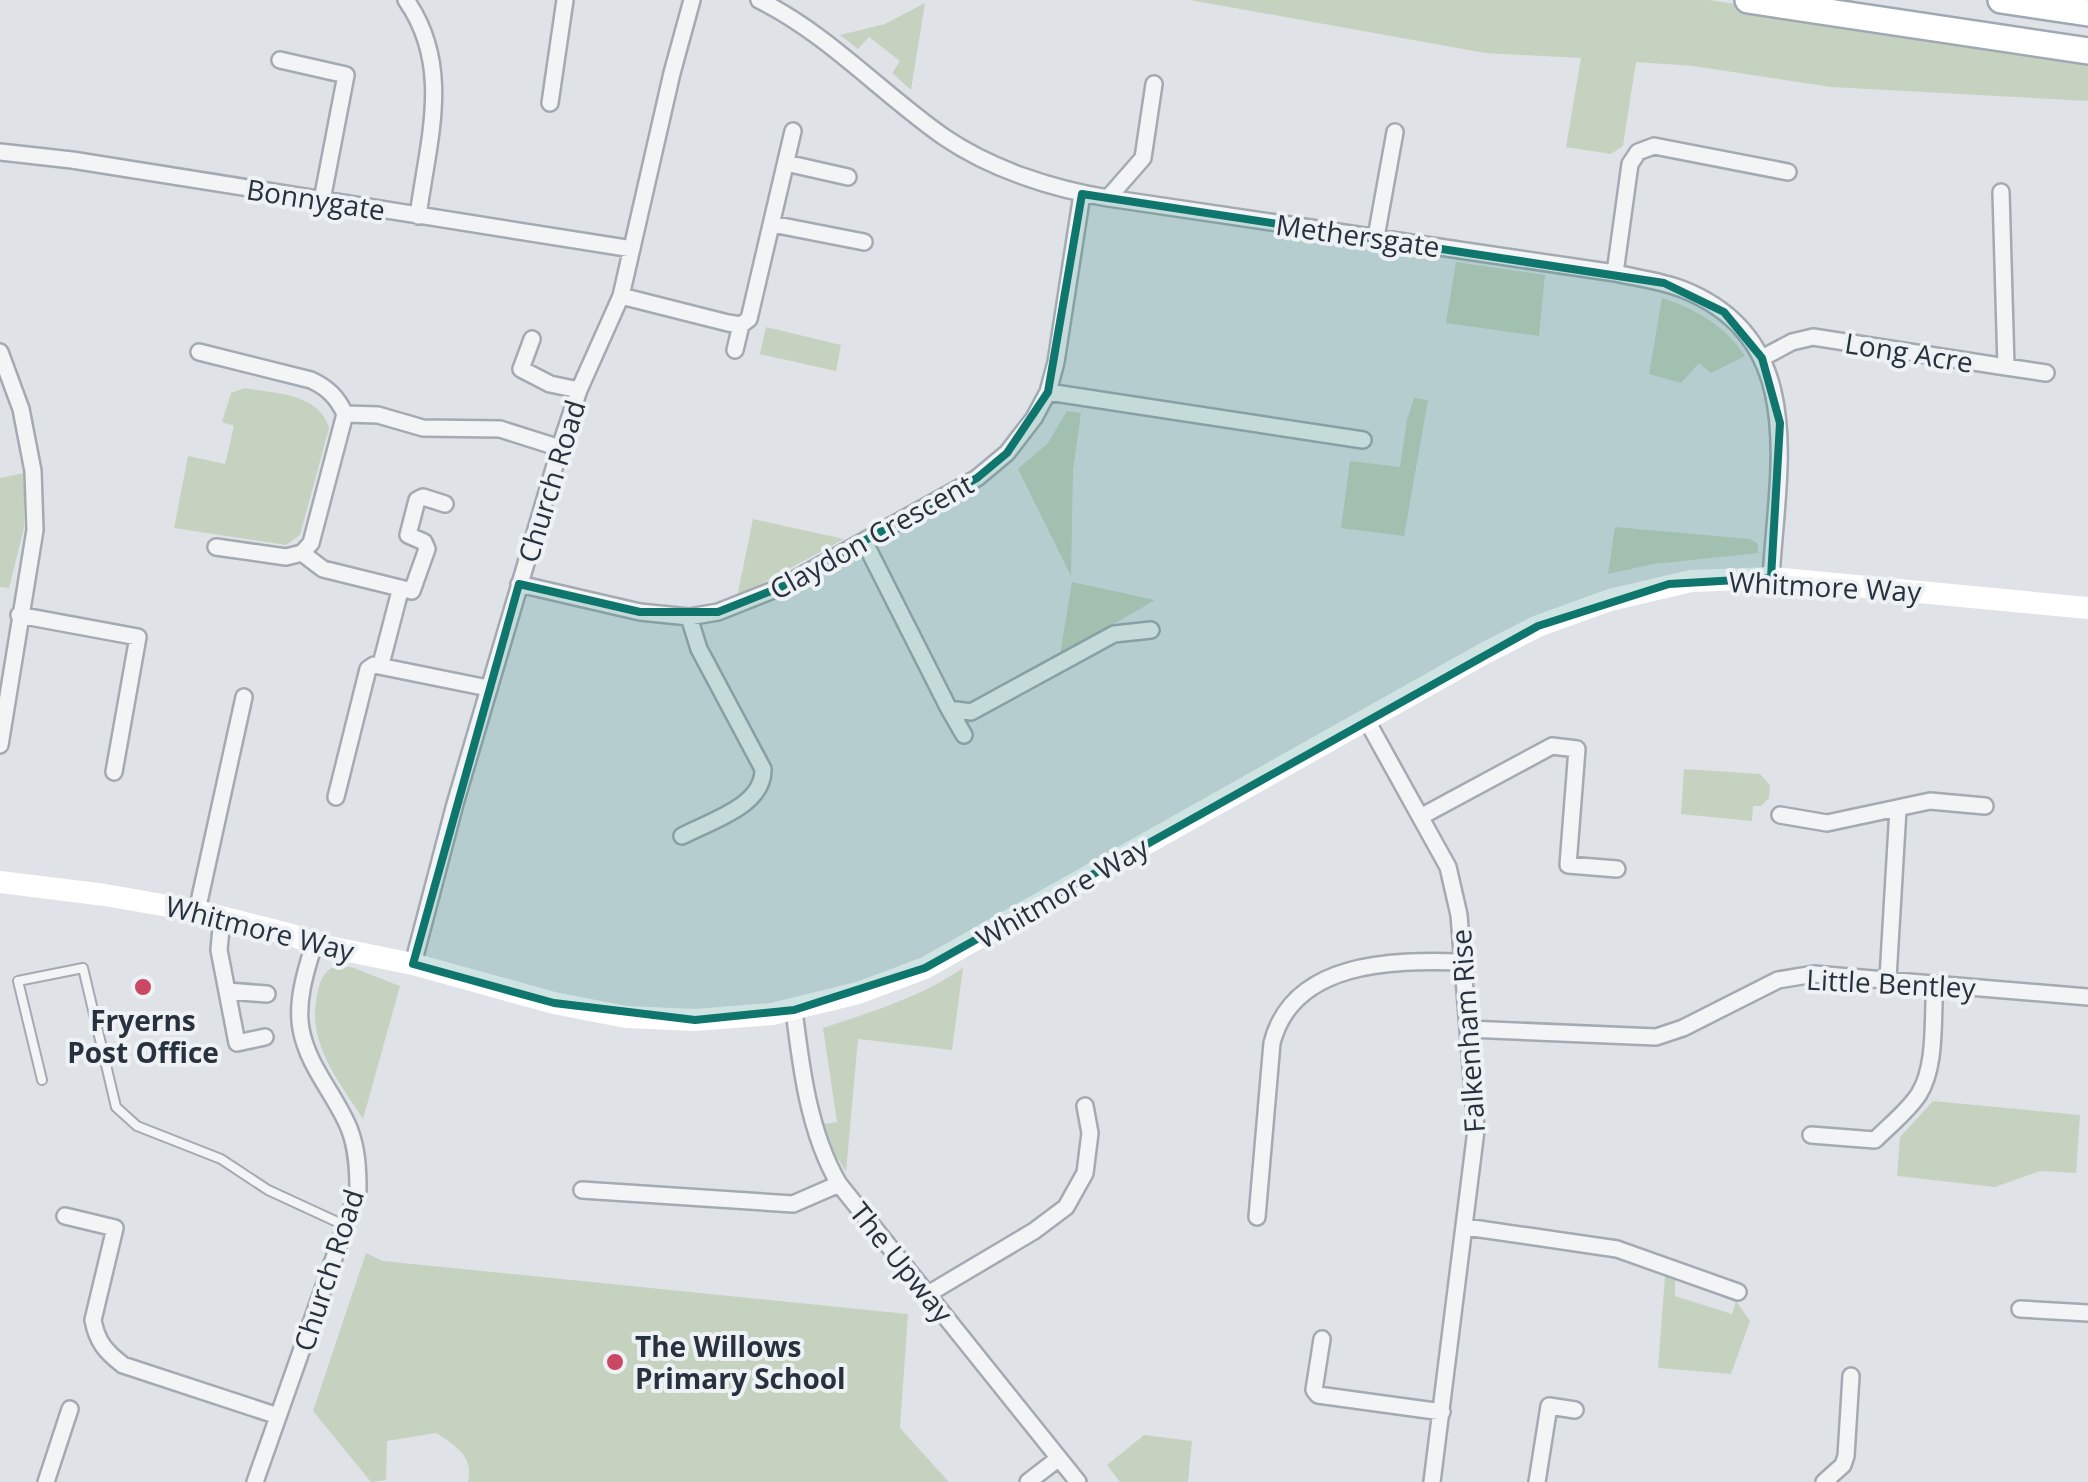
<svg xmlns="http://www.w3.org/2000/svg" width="2088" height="1482" viewBox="0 0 2088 1482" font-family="'Open Sans',sans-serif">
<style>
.green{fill:#c6d2c0}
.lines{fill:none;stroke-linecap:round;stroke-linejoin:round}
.lane-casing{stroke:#a4aab2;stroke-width:12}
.street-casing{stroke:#a4aab2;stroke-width:20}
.primary-casing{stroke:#9fa9b3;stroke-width:30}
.lane{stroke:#f2f4f6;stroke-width:8}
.street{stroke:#f2f4f6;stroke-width:15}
.secondary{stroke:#fff;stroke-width:22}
.primary{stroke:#fff;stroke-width:25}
.marked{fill:#0f766e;fill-opacity:0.2;stroke:#0f766e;stroke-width:8;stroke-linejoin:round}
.poi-dot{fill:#ca4765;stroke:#eef2f5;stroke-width:4}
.labels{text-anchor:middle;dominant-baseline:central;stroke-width:8;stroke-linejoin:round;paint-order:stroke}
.street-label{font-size:28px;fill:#28323e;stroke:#eef2f5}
.poi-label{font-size:28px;font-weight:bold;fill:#28323e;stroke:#eef2f5}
</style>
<rect width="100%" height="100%" fill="#dfe3e8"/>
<path class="green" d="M1190 0H1709L2088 57V101L1831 87 1693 66 1636 62 1623 146 1611 154 1566 147 1581 58 1485 53Z
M925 3 911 90 892 73 900 61 869 37 858 49 840 35 885 24Z
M1456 262 1545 275 1539 336 1446 323Z
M1662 298C1696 309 1725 326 1745 356L1711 373 1699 363 1681 383 1649 374Z
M766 327 841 345 836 371 760 354Z
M245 388C276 394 319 393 329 428L300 535 286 545 174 528 188 456 225 464 234 426 222 422 231 393Z
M1414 398 1428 400 1404 536 1341 528 1350 461 1400 467 1407 420Z
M1067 411 1081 413 1073 470 1071 576 1018 469 1048 443Z
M24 473V528L9 588 0 587V478Z
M753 519 844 539 737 597Z
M1615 527 1750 539 1758 544V553L1653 564 1608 574Z
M1072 582 1155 600 1060 655Z
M1684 769 1760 774 1770 785 1769 798 1761 806H1753L1752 821 1681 814Z
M333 967H351L400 986 363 1119C340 1083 309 1046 316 1001 319 986 320 975 333 967Z
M963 968 952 1050 858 1039 846 1172 834 1152 824 1124 837 1122 823 1028C872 1012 921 997 963 968Z
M1933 1101 2080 1115 2076 1173 2040 1171 1995 1187 1897 1176 1900 1137Z
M366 1253 383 1261 908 1314 900 1428 949 1482H468C474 1456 455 1445 436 1433L387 1441 386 1480 371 1482 313 1411Z
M1665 1276 1675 1279V1296L1732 1314 1736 1301 1750 1321 1731 1374 1658 1368Z
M1144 1435 1192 1441 1188 1482H1120L1107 1465Z"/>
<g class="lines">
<defs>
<path id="lane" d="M42 1080 18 981 83 968 116 1107 137 1126 221 1159 268 1190 346 1226"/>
<path id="street" d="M406 0C453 67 428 140 418 216
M759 0C828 34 881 93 944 137 991 169 1052 189 1108 198L1615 273C1638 278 1661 281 1682 289 1810 339 1777 471 1771 578
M280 60 346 75 322 200
M550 103 565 0
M0 152 72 160 632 249
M786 163 848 177
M1108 198 1143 158 1154 84
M772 224 864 242
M1376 237 1395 132
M1615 273 1630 164 1638 152 1654 146 1788 172
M621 296 728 323 741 325 749 319 793 131
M532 339 521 369 550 384 579 390
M735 350 741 325
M0 352 21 409 33 471 35 530 0 745
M199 352 311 380C328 388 337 397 345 414L311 543 302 553 323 569 412 591 427 549 424 542 408 535 417 500 423 497 445 504
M1762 358 1792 342 1813 337 2006 367 2001 192
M2006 367 2046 373
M1048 392 1363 440
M345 414 378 415 423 428 500 429 560 448
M864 541 949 709 971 712 1114 634 1151 630
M216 547 286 557 302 553
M519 584 640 612 689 617 718 612 781 587 977 478 1007 453 1034 418 1048 392 1056 362 1082 194
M19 615 138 637 114 772
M381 664 400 591
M949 709 964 735
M1366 719 1448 867 1459 915 1476 1130 1432 1482
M336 797 368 669 374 665 488 688
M1780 815 1827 823 1930 801 1985 806
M1422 816 1552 746 1577 749 1568 865 1617 869
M682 836C710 821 764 806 763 769L699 649 689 617
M197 911 244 697
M222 917 219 950 237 1043 265 1037
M413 964 455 804 563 438 579 390 621 296 672 73 692 0
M1888 978 1898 809
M228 991 267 994
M794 1010C801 1068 809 1133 839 1184L1078 1482
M1468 1029 1656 1037 1683 1028 1778 980 1814 974 2088 997
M1811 1135 1875 1140C1890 1125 1908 1111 1919 1094 1937 1065 1932 1018 1935 984
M582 1190 793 1204 839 1184
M65 1216 115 1228 93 1320C97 1342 106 1352 123 1365L278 1416
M1257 1217 1272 1043C1293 961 1392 960 1461 962
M1466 1227 1617 1249 1738 1292
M928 1294 1034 1231 1066 1207 1085 1173 1090 1133 1085 1106
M2020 1309 2088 1313
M1322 1339 1314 1390 1318 1395 1442 1412
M46 1482 70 1409
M255 1482 358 1190C358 1169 357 1148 349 1128 335 1094 308 1067 301 1029 296 1001 306 970 314 944
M1028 1482 1059 1458
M1537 1482 1549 1406 1575 1410
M1824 1482 1843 1465 1846 1456 1851 1376"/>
<path id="primary" d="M1748 0 2088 51
M2001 0 2088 13"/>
</defs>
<use href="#lane" class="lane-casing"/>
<use href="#street" class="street-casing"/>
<use href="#primary" class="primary-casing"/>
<use href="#lane" class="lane"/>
<use href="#street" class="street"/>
<path class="secondary" d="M0 882 105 895 197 911 292 935 314 944 413 964 554 1003 626 1017 695 1020 772 1014 858 993 925 968 1485 653 1538 626 1610 600 1691 581 1771 578 2088 608"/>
<use href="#primary" class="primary"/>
</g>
<path class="marked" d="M1082 194 1664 283 1724 312 1762 358 1780 423 1771 578 1669 584 1538 626 925 968 794 1010 695 1020 554 1003 413 964 519 584 640 612H718L781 587 977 478 1007 453 1048 392Z"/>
<g class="poi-dot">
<circle cx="143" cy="987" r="10"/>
<circle cx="615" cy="1362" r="10"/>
</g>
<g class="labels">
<g class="street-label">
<text transform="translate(316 199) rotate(9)">Bonnygate</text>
<text transform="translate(1358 235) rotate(8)">Methersgate</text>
<text transform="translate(1909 352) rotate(9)">Long Acre</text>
<text transform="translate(551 481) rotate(-73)">Church Road</text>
<text transform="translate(871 536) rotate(-29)">Claydon Crescent</text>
<text transform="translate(1825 586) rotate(3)">Whitmore Way</text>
<text transform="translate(1062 892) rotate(-30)">Whitmore Way</text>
<text transform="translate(260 928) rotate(14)">Whitmore Way</text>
<text transform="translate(1891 983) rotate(3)">Little Bentley</text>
<text transform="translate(1467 1031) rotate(-94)">Falkenham Rise</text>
<text transform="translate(902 1262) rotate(51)">The Upway</text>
<text transform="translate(328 1270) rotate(-72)">Church Road</text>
</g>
<g class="poi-label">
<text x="143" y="1020">Fryerns<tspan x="143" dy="32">Post Office</tspan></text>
<text x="635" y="1346" text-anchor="start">The Willows<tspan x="635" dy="32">Primary School</tspan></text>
</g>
</g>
</svg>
